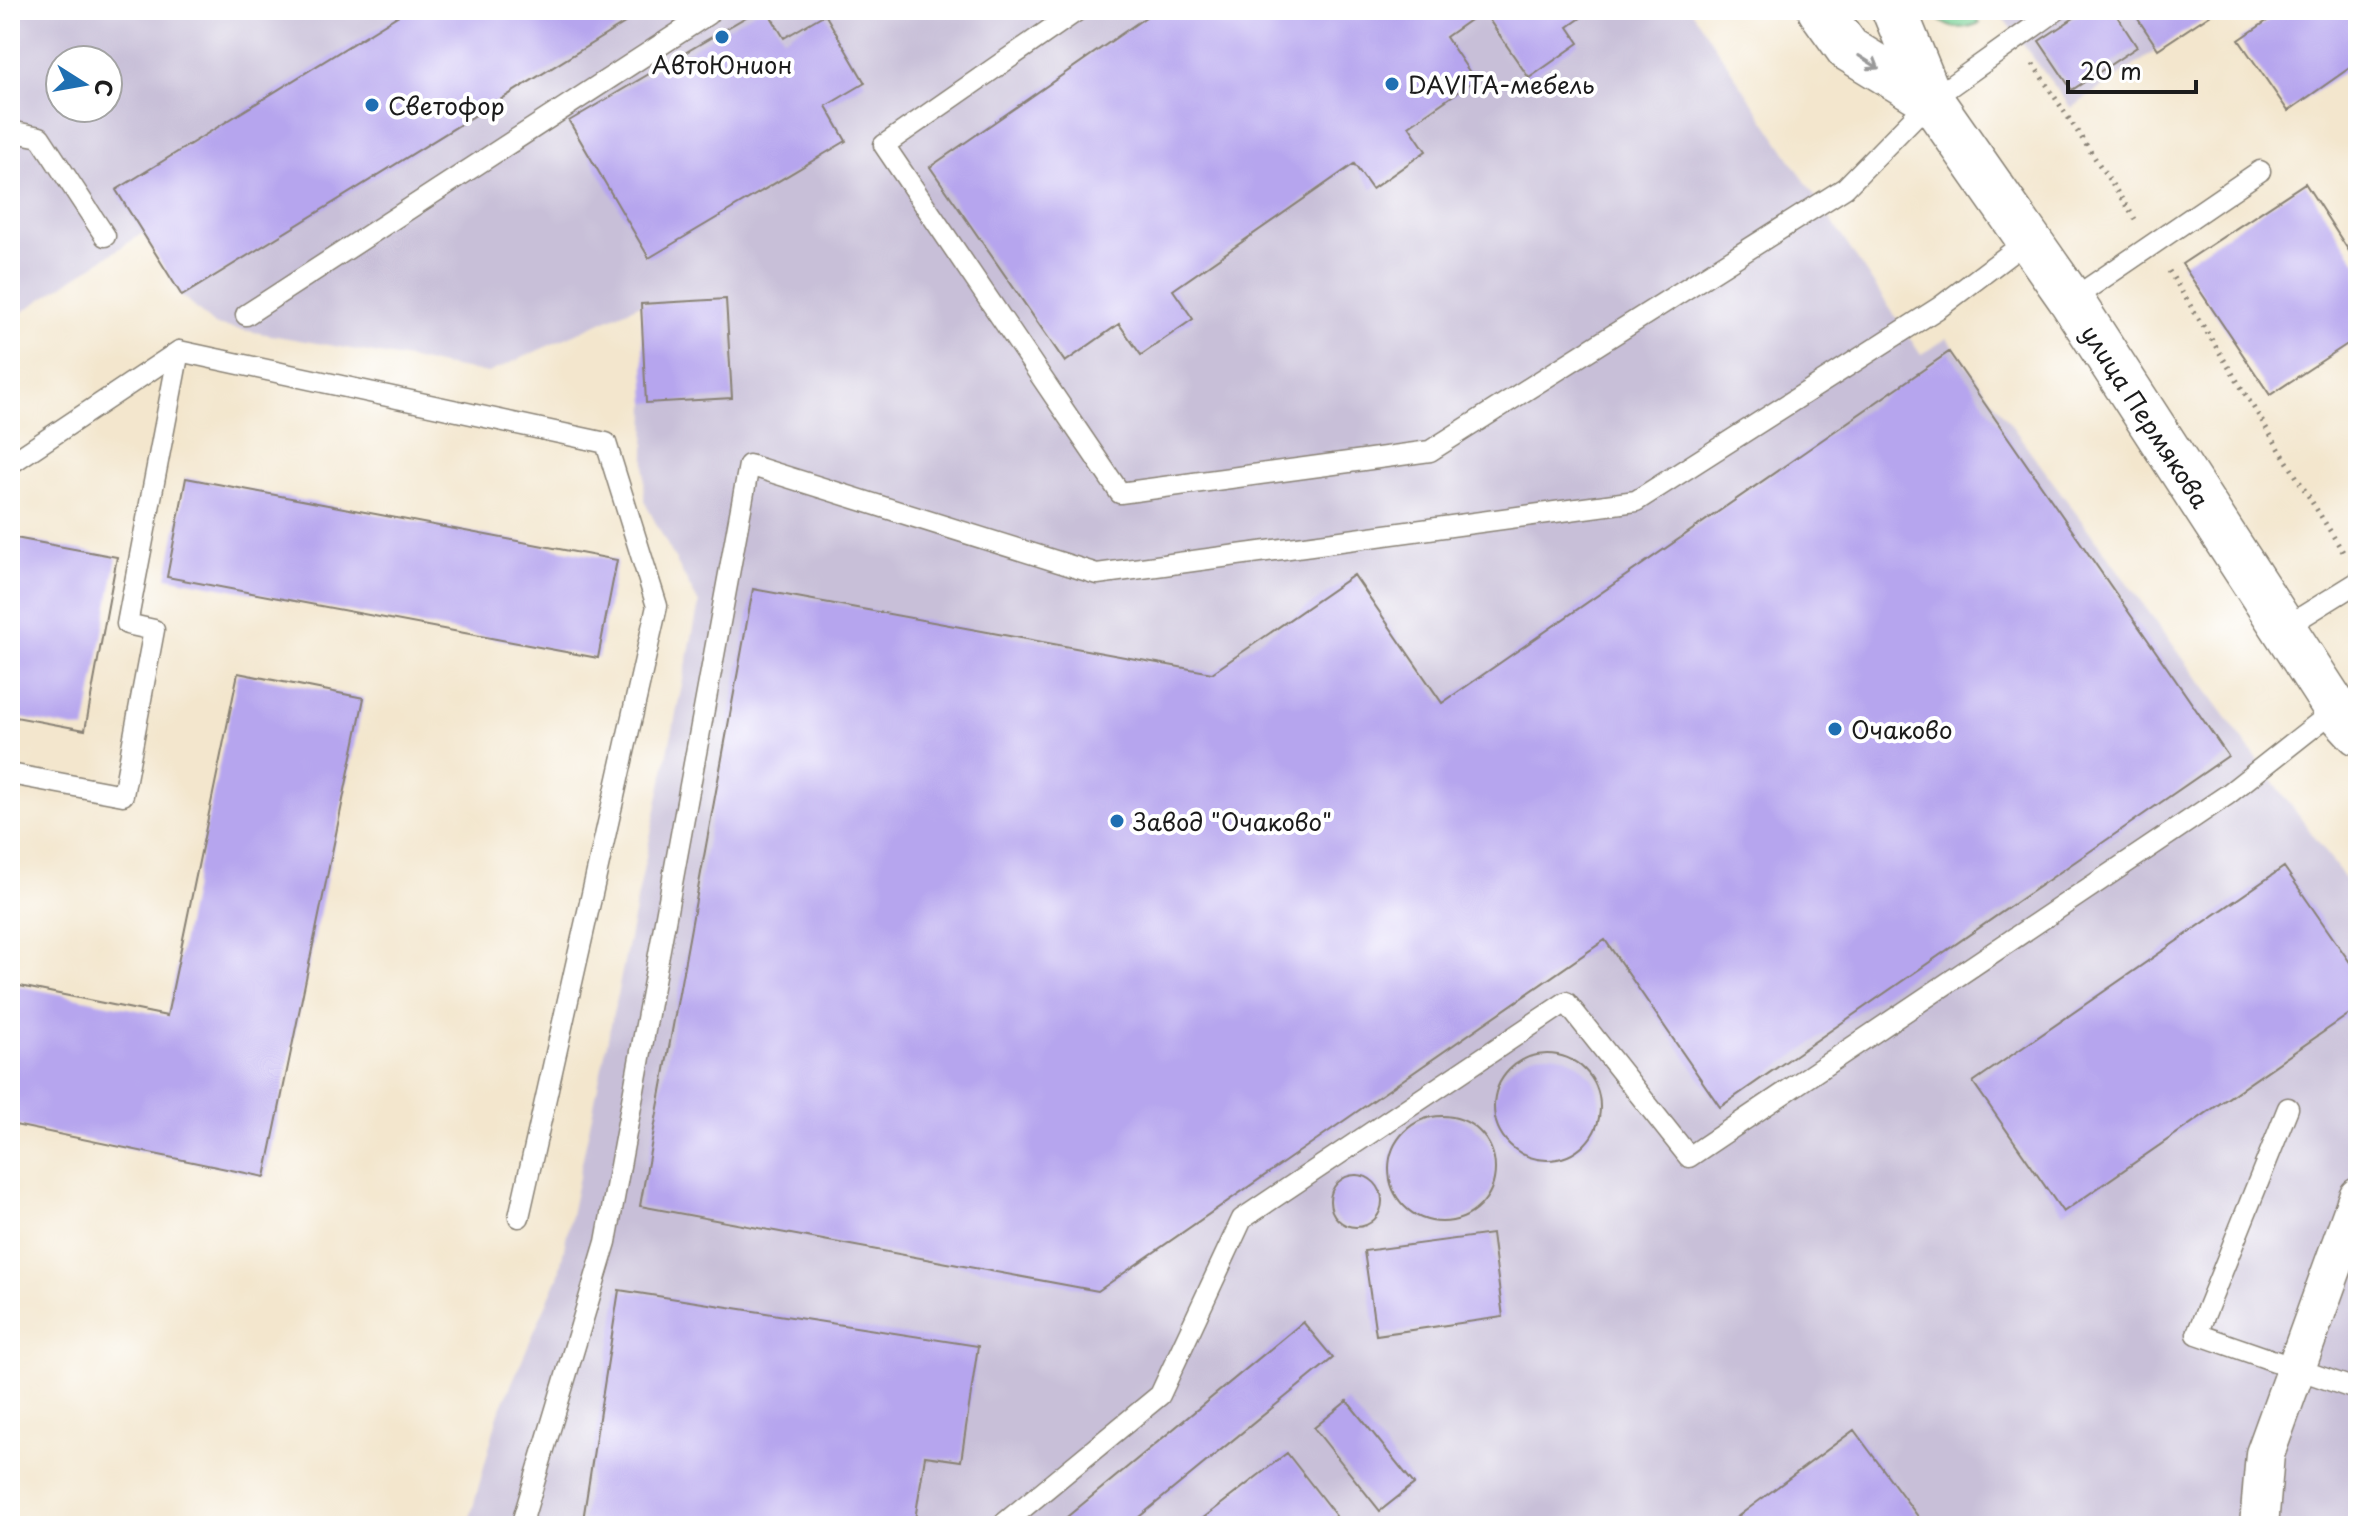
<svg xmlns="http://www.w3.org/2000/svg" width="2368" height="1536" viewBox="0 0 2368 1536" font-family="'Playpen Sans',sans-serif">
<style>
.industrial{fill:#c8bfd8;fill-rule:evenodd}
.green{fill:#7cd499;stroke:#4c785a;stroke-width:2}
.building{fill:#b6a5ee}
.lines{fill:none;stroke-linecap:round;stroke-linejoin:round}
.service-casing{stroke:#888174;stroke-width:23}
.minor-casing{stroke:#888174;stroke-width:41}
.tertiary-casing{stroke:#888174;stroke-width:47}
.path{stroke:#888174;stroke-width:5;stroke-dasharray:2 6;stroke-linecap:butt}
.service{stroke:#fff;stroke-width:20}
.minor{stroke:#fff;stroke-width:38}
.tertiary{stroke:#fff;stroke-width:44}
.oneway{stroke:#999}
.poi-dot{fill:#1f6fb2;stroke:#fff;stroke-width:3}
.labels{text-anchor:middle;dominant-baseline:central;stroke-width:8;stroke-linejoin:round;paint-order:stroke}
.poi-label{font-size:24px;fill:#1c1c1c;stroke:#fff;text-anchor:start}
.street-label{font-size:24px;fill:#1c1c1c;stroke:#fff}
</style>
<rect width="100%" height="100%" fill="#fff"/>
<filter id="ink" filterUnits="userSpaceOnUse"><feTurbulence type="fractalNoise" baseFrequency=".0125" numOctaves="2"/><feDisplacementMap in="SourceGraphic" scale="16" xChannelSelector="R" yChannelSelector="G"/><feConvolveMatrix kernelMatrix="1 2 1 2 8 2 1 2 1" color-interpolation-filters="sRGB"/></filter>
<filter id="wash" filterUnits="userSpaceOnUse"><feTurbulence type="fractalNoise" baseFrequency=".006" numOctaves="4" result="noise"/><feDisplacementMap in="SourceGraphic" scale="32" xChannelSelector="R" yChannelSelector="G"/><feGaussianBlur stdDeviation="1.8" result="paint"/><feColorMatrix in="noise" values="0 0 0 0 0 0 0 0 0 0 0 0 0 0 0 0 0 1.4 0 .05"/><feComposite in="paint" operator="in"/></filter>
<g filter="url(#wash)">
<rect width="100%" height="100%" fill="#f3e6cd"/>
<path class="industrial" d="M10 10H1691L1921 355 1947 338 2358 896V1526H468L498 1415 558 1277 699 604 644 501 646 403 641 304 488 373 214 325 182 296 143 233 10 320ZM60 60H108V108H60Z
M1997 10H2217L2071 108Z"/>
<path class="green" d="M1929 10H1972L1980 23C1958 32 1944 29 1929 10Z"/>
<g id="blocks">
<path class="building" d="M407 10H621L628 21 182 296 116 190Z
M758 10H767L784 38 825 14 865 83 826 106 846 141 649 258 569 121Z
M1156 10H1592L1568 27 1579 43 1529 78 1483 11 1446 37 1475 80 1409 126 1426 151 1372 189 1354 164 1173 290 1193 319 1141 355 1119 324 1065 362 930 167Z
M2086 10H2113L2137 47 2072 90 2039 41Z
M2132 10H2217L2158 49Z
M2283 10H2358V62L2288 111 2239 40Z
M2305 183 2358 265V337L2270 395 2182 264Z
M726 299 732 398 646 403 641 304Z
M1949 352 2228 756 1720 1107 1605 940 1098 1291 640 1206 753 589 1212 673 1354 575 1442 703Z
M186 478 617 560 598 658 167 577Z
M10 537 117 557 85 730 10 716Z
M238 673 364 698 265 1177 10 1124V984L167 1016Z
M2284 867 2358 974V1008L2063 1212 1973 1082Z
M1494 1107a53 53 0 1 1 106 0a53 53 0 1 1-106 0Z
M1389 1169a53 53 0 1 1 106 0a53 53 0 1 1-106 0Z
M1330 1201a26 26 0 1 1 52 0a26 26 0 1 1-52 0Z
M1492 1234 1503 1317 1376 1335 1364 1251Z
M619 1290 978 1346 961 1461 925 1456 914 1526H621L583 1520Z
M1303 1322 1333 1358 1128 1526H1056Z
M1347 1401 1414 1484 1380 1511 1314 1428Z
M1854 1430 1925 1526H1725Z
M1287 1453 1336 1516 1323 1526H1193Z"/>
</g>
</g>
<g filter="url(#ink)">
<use href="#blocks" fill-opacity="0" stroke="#888174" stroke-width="2"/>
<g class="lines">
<defs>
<path id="service" d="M1078 10 884 145 1120 493 1430 451 1845 188 1931 100 2057 10
M10 131 40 137 105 236
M2071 300 2260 171
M246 315 708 14 705 10
M10 464 179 351 606 443 657 606 519 1217
M2284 628 2358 582
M10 774 123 795 154 630 127 624 179 351
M2288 1108 2197 1334 2358 1390
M521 1526 606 1242 749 465 1097 574 1636 501 1940 307 2028 240
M1001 1526 1160 1395 1242 1219 1566 1002 1689 1157 2227 795 2336 709"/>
<path id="minor" d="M2259 1526 2265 1454 2358 1197"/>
<path id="tertiary" d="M1820 10 1848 49 1931 100
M1894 10 1931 100 2071 300 2336 709 2358 733"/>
</defs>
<use href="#service" class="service-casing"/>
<use href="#minor" class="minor-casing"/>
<use href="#tertiary" class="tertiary-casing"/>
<path class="path" d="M2033 64 2135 219
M2169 271 2345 555"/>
<use href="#service" class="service"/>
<use href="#minor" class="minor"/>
<use href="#tertiary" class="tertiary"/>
</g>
<defs><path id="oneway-shaft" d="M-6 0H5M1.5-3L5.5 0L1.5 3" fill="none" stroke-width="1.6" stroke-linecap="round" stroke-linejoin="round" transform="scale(2)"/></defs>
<use class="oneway" href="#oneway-shaft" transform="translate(1869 62) rotate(32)"/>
</g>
<g class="poi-dot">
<circle cx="722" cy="37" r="8"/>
<circle cx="1392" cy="84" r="8"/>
<circle cx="372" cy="105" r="8"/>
<circle cx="1835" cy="729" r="8"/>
<circle cx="1117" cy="821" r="8"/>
</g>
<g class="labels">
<g class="poi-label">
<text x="722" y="64" text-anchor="middle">АвтоЮнион</text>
<text x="1408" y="84">DAVITA-мебель</text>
<text x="388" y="105">Светофор</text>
<text x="1851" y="729">Очаково</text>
<text x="1133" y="821">Завод "Очаково"</text>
</g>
<g class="street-label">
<text transform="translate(2146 416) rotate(57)">улица Пермякова</text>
</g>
</g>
<rect width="2368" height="1536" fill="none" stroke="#fff" stroke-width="40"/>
<g transform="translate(84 84) rotate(101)"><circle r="38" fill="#ffffff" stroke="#a4a4a4" stroke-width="2"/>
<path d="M0-6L14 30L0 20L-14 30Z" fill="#1f6fb2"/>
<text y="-12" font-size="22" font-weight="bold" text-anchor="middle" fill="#1c1c1c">С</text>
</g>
<path d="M2068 80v12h128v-12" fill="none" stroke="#1c1c1c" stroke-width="4"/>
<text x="2080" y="80" font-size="24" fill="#1c1c1c" stroke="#ffffff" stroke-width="6" paint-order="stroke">20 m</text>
</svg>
